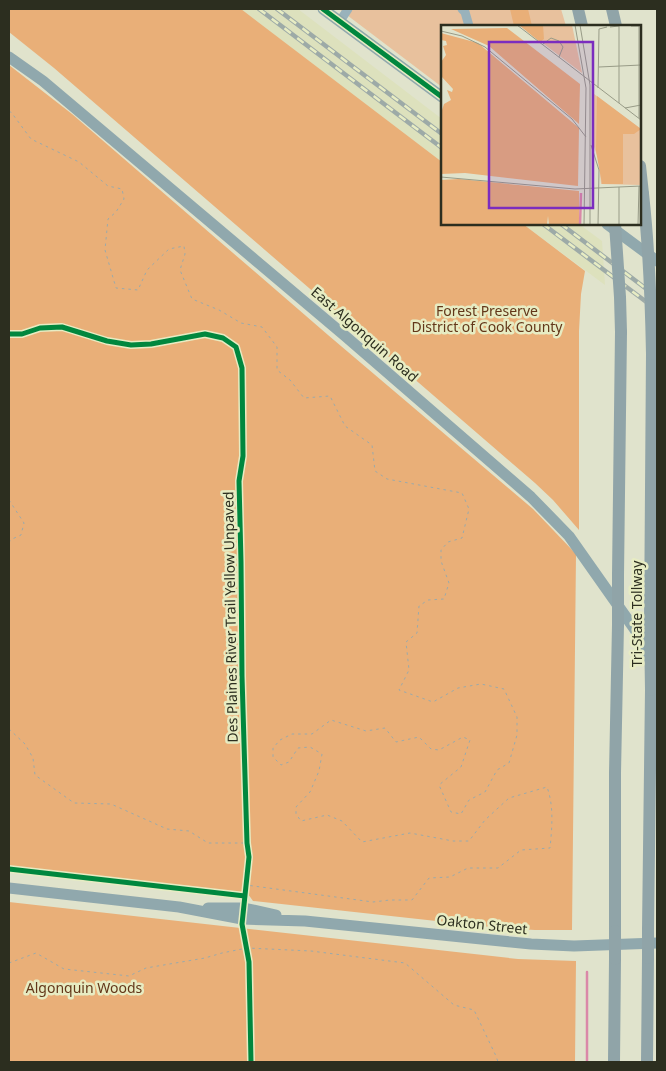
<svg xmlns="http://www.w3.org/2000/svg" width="666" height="1071" viewBox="0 0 666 1071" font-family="'Noto Sans',sans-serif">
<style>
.built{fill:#dde1bd}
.green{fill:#e8c19d}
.forest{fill:#e9af78}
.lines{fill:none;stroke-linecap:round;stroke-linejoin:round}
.stream{stroke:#da88a8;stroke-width:2.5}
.path{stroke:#9aaaab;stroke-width:1;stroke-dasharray:2.5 4;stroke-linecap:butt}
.minor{stroke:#99b2bb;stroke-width:9}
.major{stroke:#90a8ad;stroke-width:11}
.highway{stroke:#90a4a8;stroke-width:12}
.rail-casing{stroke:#9daaa7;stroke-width:4.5}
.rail{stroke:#e7ecc3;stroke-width:2.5;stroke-dasharray:8;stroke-linecap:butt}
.highway-bridge{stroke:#90a4a8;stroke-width:12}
.cycleway-casing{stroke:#e7ecc3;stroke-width:8}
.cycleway{stroke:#00873e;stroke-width:5}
.labels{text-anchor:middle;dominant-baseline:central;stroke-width:5;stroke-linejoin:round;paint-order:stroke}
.park-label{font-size:14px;fill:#633719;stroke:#e7ecc3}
.street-label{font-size:14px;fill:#2c2e1f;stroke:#e7ecc3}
.inset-river{fill:none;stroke:#da88a8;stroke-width:2.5}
.inset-road{fill:none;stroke:#989b87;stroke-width:1}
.view{fill:#7b2cbf;fill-opacity:0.15;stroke:#7b2cbf;stroke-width:2.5}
.inset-edge{fill:none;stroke:#2c2e1f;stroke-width:2.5}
</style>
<rect width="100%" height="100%" fill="#e0e3cc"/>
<path class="built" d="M240 9H298L442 119V162Z
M523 224H579L602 241 605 285Z"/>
<path class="green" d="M339 9H561L566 26H442V87Z"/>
<path class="forest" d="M9 9H241L442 162V224H523L585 271 581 294 579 331V530L553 500 535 483 54 68 9 32Z
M510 9H528L532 26H514Z
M9 65 72 114 328 335 533 509 576 554 572 930H535L491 927 253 901 248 894 9 867Z
M9 902 518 959 576 961 575 1062H9Z"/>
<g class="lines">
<path class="stream" d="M587 1062V972"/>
<path class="path" d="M9 112H11L31 139 79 162 108 186 122 189 124 199 116 212 108 219 105 250 116 288 138 290 147 270 169 249 184 246 185 254 180 270 192 299 219 310 241 323 262 327 277 347V370L290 380 304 398 330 396 345 426 372 445 375 471 387 479 462 493 469 509 462 538 448 542 441 550V561L449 583 444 599 428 600 419 606 417 633 406 642 409 670 399 690 433 702 458 688 481 684 504 689 517 717V735L509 763 497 770 485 792 469 800 461 814 451 812 439 785 461 767 470 740 463 737 439 750 431 749 419 737 396 742 385 728 366 731 331 720 312 734H292L280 740 273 748V757L281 765 289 762 298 748 310 747 322 754 319 771 310 792 296 807V814L301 821 327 815 342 821 362 842 410 833 453 841H469L485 820 509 798 547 787C554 806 552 828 550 848L521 850 498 868H468L450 877 429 878 412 900H390L373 902 246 885
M9 500 24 523 21 535 10 540 9 544
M9 729 25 744 33 758 35 775 74 803 111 804 167 829 189 831 208 843H247
M9 963 36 953 64 969 129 976 146 968 205 958 222 953 247 948 311 951 405 963 454 1005 474 1010 496 1056 498 1062"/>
<path class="minor" d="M462 9 465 12 469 26
M340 21 348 9"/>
<path class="major" d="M323 9 442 97
M9 57 43 81 344 335 531 497 569 536 638 634 657 674
M607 224 657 261
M9 888 179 907 242 919 305 921 531 944 574 946 657 943
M208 908H244L276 915"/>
<path class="highway" d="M578 9 582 26
M612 9 616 26
M640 166 643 194
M618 575 621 332
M650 626 652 354
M648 930 651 690
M615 931V773L618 625
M614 1062 615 959
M647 1062 648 958"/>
<defs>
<path id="rail" d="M259 9 442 148
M277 9 442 134
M543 224 657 310
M561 224 657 297"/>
</defs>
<use href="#rail" class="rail-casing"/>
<use href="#rail" class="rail"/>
<path class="highway-bridge" d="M643 194C649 247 651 301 652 354
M615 224 620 297 621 332
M618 625V575
M650 626 651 690
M648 958V930
M615 959V931"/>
<defs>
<path id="cycleway" d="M323 9 442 97
M9 334H22L40 328 62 327 107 341 131 345 151 344 205 334 223 338 236 347 242 368 243 456 239 481 241 562 242 676 247 843 249 857 242 924 249 962 251 1062
M9 869 245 896"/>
</defs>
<use href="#cycleway" class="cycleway-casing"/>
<use href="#cycleway" class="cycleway"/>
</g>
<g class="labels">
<g class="park-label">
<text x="487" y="310">Forest Preserve<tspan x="487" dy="16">District of Cook County</tspan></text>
<text x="84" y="987">Algonquin Woods</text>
</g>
<g class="street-label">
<text transform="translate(365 334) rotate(41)">East Algonquin Road</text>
<text transform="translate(636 614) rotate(-90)">Tri-State Tollway</text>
<text transform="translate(230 617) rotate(-91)">Des Plaines River Trail Yellow Unpaved</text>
<text transform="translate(482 924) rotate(6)">Oakton Street</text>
</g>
</g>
<g transform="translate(441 25)">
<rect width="200" height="200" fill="#e0e3cc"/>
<path d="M78 0H131L141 48ZM153 69 200 104V160L160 159 158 136 152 119Z" fill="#e8c19d"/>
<path d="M78 0H102L103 14 99 17ZM66 3 139 59 138 99 48 21 10 4ZM0 8 37 18 138 103 137 161 24 148 0 149V88L3 79 10 75 6 65 11 67 12 64 0 51V37L5 30 2 21 6 20 5 16 0 15ZM156 71 200 104 193 109H182V159H161L155 126ZM18 154 138 166V200H108L107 191 106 200H0V155Z" fill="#e9af78"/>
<path class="inset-river" d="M139 200 140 168"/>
<path class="inset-road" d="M76 0 200 95M134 0 145 63 143 200M139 0 149 60V200M190 1H198V93M169 2 178 1V78M0 6 21 11 44 22 131 94 145 112M102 19 110 13 118 16 122 22 118 32M158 42 200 40M157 63 158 4 166 2M184 83 200 80M150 120 158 145 157 200M0 152 134 164 200 161M178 200V162M197 200 198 161"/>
<path class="view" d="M48 17H152V183H48Z"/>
<rect width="200" height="200" class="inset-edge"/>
</g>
<rect width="666" height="1071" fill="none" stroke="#2c2e1f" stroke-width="20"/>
</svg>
